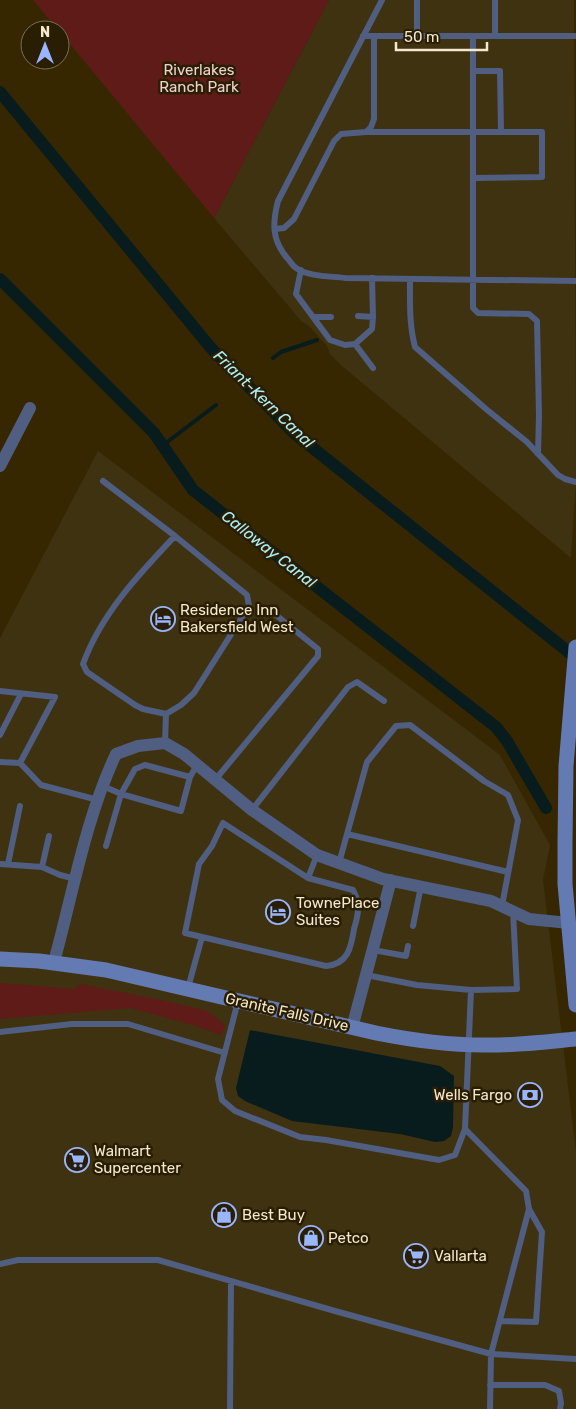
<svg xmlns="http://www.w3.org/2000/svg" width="576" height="1409" viewBox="0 0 576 1409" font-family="Rubik,sans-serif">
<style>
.built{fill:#3f3211}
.green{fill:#5f1b17}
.water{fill:#081c1e}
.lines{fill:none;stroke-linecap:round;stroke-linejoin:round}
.stream{stroke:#081c1e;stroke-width:4}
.canal{stroke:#081c1e;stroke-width:12}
.lane{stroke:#4f5e81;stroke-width:6}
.street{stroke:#4f5e81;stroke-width:12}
.secondary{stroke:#647ab2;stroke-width:15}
.labels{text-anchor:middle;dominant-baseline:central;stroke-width:5;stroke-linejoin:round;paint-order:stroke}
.park-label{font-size:15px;fill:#eed2ce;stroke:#291e03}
.poi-label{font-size:15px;fill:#f4e8cd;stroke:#291e03;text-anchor:start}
.street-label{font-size:15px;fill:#f4e8cd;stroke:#291e03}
.water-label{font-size:16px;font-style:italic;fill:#aeeef7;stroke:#291e03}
</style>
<rect width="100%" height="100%" fill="#362700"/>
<path class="built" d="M329 0H574L576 482 571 558 342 366 330 354 327 346 308 325 302 322 214 218Z
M98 451 500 755 550 845 543 880 576 1152V1409H0V638Z"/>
<path class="green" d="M33 0H329L214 218 60 32V30H58Z
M0 983 74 989 81 984 161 1000 207 1011 225 1025 221 1035 193 1025 130 1008 0 1019Z"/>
<path class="water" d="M250 1030 440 1066 454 1076 453 1127 451 1136 444 1141 435 1142 400 1134 292 1121 245 1101 238 1096 236 1088Z"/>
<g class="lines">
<path class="stream" d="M273 358 281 352 317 340
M162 446 216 405"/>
<path class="canal" d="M0 92 211 348 294 433 576 658
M0 279 154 433 193 490 496 727 507 741 546 808"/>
<path class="lane" d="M382 0 278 201C272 224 272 241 288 259 290 261 293 266 296 268 309 277 330 276 345 278L576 281
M417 0V36
M363 36H576
M473 36V308L478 313 529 314 537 321 539 415 538 454
M495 36V0
M473 71H500L501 132
M366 132H542V177L474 178
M275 229 284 228 294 219 334 141 341 134 366 132 371 127 374 119V36
M301 270 296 294 330 340 345 345 355 344 372 329 373 317 372 278
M410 279C410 302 409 324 415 347L486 409 527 442 558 475 565 479 576 482
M358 316 373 317
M313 317H331
M355 344 373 368
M103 481 175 536 247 595 249 606 194 693 181 705 166 714 165 743
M0 691 55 697 20 763
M166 714 143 709 135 705 87 672 83 664C101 614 139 574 175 536
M0 735 21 694
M0 762 20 763 41 785 98 800
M215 780 318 656V649L276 615
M103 786 121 794 181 811 190 777
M252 810 348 687 357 682 384 701
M347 834 508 872
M106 846 121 794 135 769 145 765 190 777 197 765
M339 863 367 762 396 726 410 725 484 781 508 795 518 820 502 906
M0 864 42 867 60 875 76 879
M8 864 20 806
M42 867 49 836
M308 878 317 855
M413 926 421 886
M373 950 406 956 408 946
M366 975 417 985 471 990 517 989 513 911
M188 988 202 937 326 966C348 964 351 948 354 929 356 922 358 916 358 909 359 902 356 896 353 890L308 878 223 823 212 846 199 864 185 933 202 937
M238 1001 218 1079 222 1100 235 1111 300 1137 326 1140 439 1160 455 1155 465 1129 471 990
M0 1032 72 1024H128L225 1053
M465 1129 526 1191 529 1209 491 1354 490 1409
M0 1264 18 1260H158L335 1311 491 1354 576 1359
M500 1321 536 1322 542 1232 529 1209
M490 1385H545L559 1391 561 1403 560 1409
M230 1409 231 1281"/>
<path class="street" d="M0 466 30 408
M54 962C73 893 85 820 116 754L138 746 165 743 184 754 252 810 317 855 383 879 491 901 529 919 569 923
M352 1028 391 880"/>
<path class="secondary" d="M576 647 566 766 565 843V884L576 1005
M0 959 39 961 106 970 376 1033C411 1040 447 1045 483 1045 514 1046 545 1042 576 1039"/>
</g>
<defs>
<symbol id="hotel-ring" viewBox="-11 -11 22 22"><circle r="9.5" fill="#291e03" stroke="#98b5fd" stroke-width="1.5"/><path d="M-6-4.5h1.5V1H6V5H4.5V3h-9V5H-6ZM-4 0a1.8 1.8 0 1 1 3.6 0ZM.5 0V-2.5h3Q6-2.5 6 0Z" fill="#98b5fd"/></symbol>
<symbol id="bank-ring" viewBox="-11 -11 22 22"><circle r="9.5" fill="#291e03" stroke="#98b5fd" stroke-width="1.5"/><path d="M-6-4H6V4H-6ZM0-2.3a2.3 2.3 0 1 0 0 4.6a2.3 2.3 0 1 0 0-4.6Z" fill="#98b5fd"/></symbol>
<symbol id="supermarket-ring" viewBox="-11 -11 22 22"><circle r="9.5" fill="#291e03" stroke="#98b5fd" stroke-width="1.5"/><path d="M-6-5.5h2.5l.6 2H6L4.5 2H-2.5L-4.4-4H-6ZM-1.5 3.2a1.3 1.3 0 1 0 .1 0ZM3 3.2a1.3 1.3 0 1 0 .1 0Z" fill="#98b5fd"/></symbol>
<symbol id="shop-ring" viewBox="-11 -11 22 22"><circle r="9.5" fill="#291e03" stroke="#98b5fd" stroke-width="1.5"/><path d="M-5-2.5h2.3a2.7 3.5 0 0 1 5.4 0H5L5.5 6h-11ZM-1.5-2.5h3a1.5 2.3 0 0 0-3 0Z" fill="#98b5fd"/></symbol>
</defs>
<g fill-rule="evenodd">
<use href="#hotel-ring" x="149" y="605" width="28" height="28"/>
<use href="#hotel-ring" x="264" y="898" width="28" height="28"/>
<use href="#bank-ring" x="516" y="1081" width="28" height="28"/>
<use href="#supermarket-ring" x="63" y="1146" width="28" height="28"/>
<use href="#shop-ring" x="210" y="1201" width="28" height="28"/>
<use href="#shop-ring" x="297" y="1224" width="28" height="28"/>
<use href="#supermarket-ring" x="402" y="1242" width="28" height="28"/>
</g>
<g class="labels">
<g class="park-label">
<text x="199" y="70">Riverlakes<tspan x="199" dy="17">Ranch Park</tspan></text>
</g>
<g class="poi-label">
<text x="180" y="610">Residence Inn<tspan x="180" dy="17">Bakersfield West</tspan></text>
<text x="296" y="903">TownePlace<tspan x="296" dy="17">Suites</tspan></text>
<text x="512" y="1095" text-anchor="end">Wells Fargo</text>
<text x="94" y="1151">Walmart<tspan x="94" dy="17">Supercenter</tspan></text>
<text x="242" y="1215">Best Buy</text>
<text x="328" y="1238">Petco</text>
<text x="434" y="1256">Vallarta</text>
</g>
<g class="street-label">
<text transform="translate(287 1012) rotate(13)">Granite Falls Drive</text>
</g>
<g class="water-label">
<text transform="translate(264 399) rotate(44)">Friant-Kern Canal</text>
<text transform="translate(269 549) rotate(38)">Calloway Canal</text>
</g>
</g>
<g transform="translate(45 45)"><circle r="24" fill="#291e03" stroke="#7a6f54"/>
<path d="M0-4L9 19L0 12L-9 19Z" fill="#98b5fd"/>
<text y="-8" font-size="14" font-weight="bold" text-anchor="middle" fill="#f4e8cd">N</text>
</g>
<path d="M396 42v8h91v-8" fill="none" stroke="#f4e8cd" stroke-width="2.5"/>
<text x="404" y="42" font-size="15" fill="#f4e8cd" stroke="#291e03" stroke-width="4" paint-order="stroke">50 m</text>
</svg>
